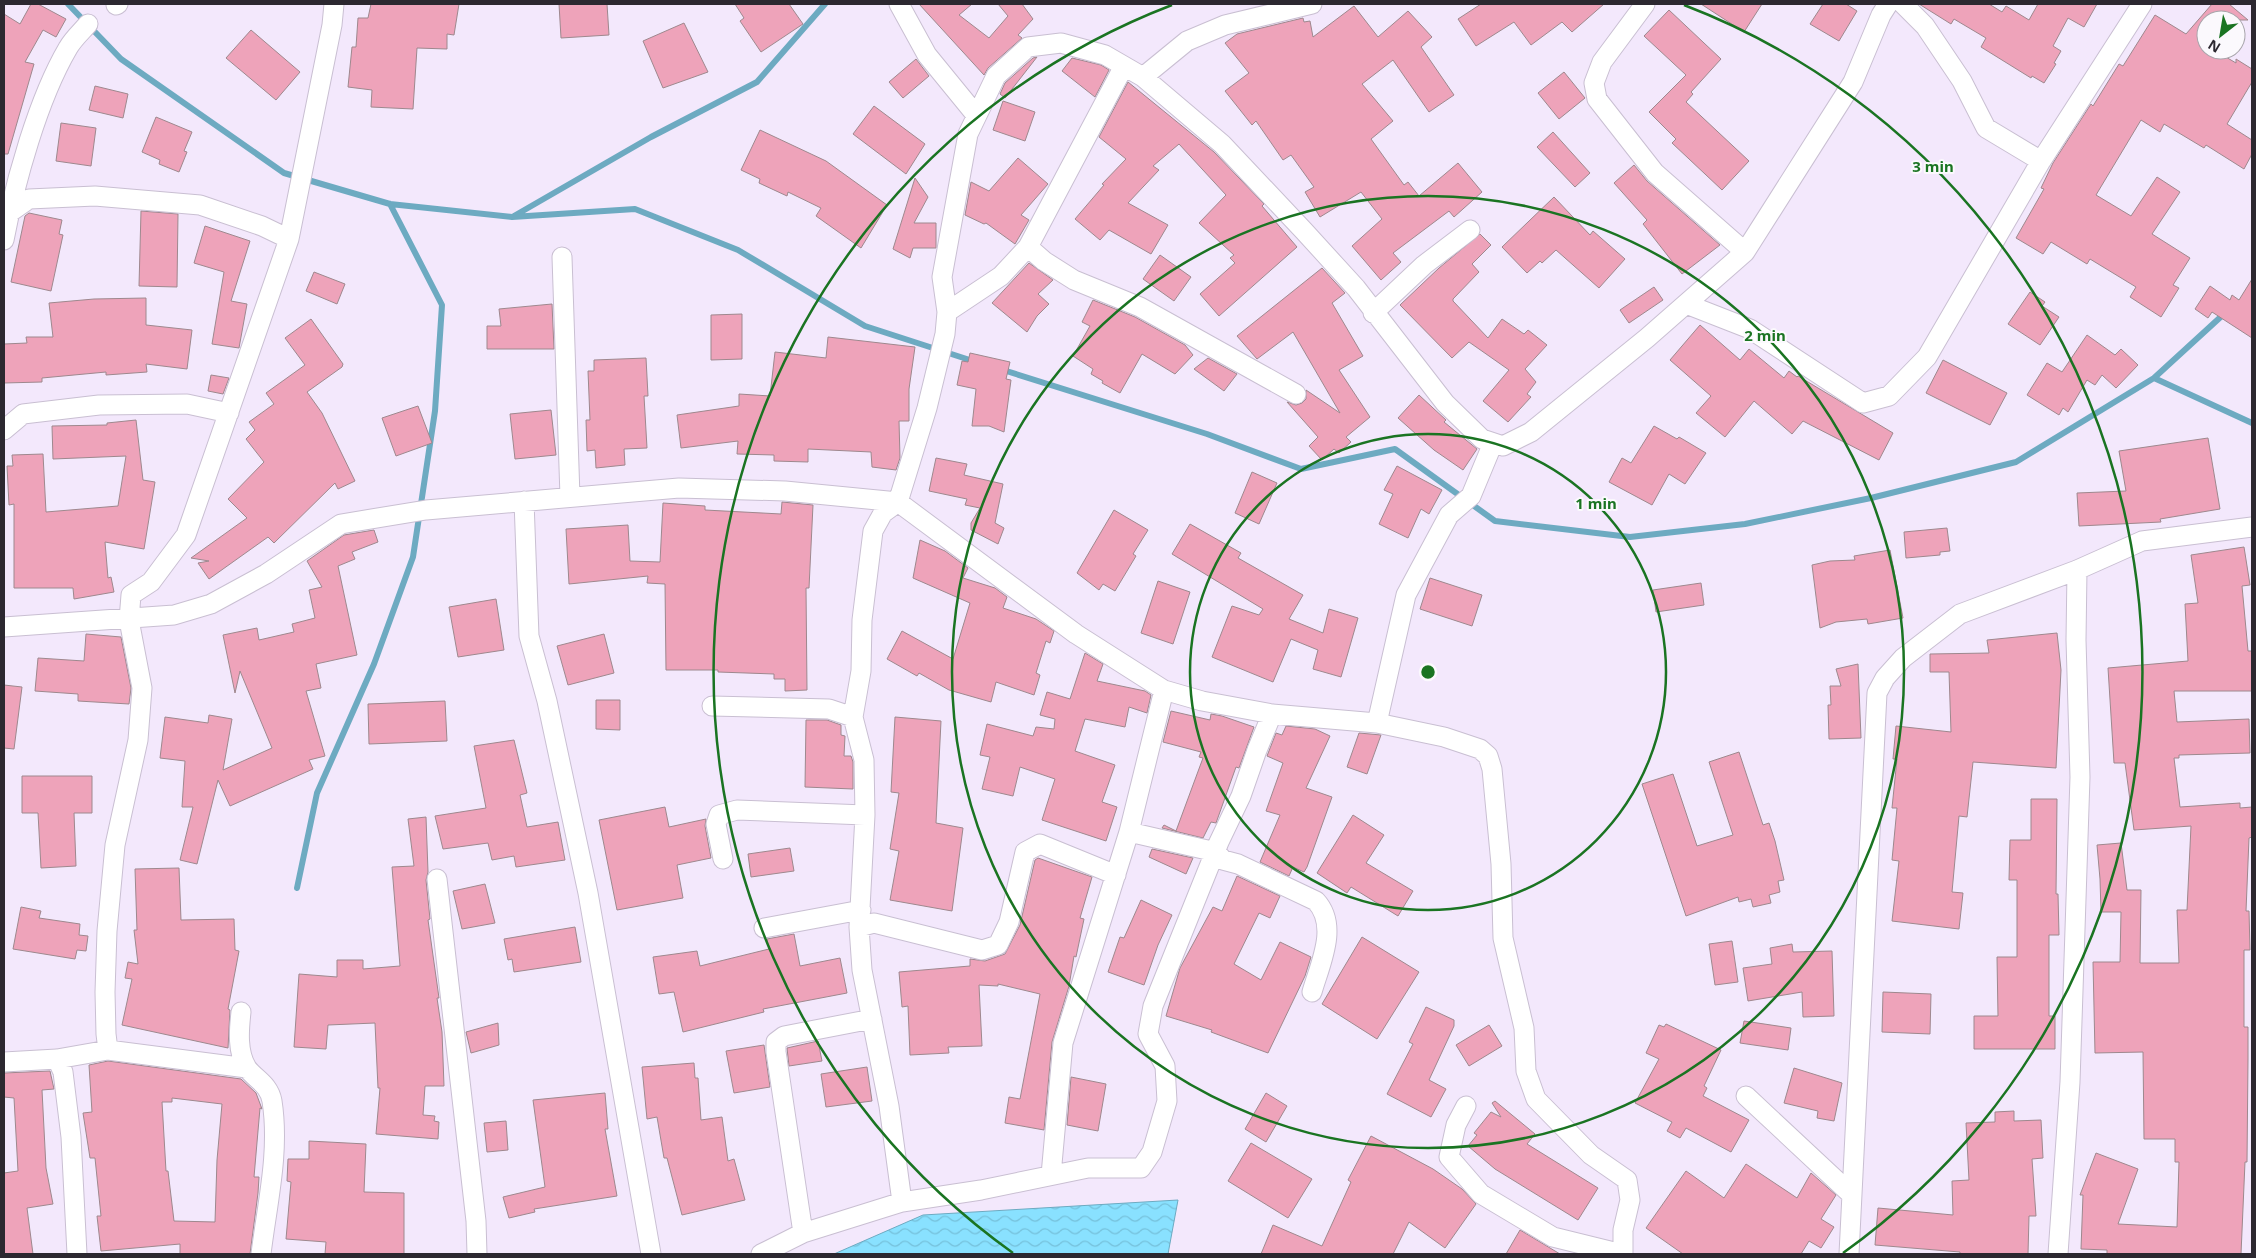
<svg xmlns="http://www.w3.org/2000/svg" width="2256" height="1258" viewBox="0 0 2256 1258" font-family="'Noto Sans',sans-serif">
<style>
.water{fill:url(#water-waves);stroke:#6daac1}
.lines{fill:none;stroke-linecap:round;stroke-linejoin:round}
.stream{stroke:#6daac1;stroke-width:6}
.building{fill:#eea3ba;stroke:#9e888e;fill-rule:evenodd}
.minor-casing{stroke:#c9bfd2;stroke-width:21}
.minor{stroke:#fff;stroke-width:19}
.ring{fill:none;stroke:#1a7422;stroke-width:2.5}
.centre{fill:#1a7422;stroke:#fbf9fd;stroke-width:2.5}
.ring-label{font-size:15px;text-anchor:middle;font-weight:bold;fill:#1a7422;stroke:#fbf9fd;stroke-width:4;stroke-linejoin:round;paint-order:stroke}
</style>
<defs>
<pattern id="water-waves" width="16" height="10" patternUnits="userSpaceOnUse" patternTransform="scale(1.25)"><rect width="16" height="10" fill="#89e1ff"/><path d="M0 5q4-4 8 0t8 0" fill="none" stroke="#76c1db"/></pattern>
</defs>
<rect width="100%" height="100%" fill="#f3e8fc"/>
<path class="water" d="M1178 1200 1168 1254H834L923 1215Z"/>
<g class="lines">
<path class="stream" d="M68 4 121 59 284 173 390 204 512 217 635 209 738 250 865 326 976 362
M514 216 651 137 757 82 825 4
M1000 369 1207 434 1301 469 1395 449 1495 521 1630 537 1745 524 1871 498 2016 462 2154 378 2225 313
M2154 378 2252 423
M297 888 317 793 374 664 413 557 435 411 442 305 390 204"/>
</g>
<path class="building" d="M31 4H38L66 19 56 37 43 30 25 62 34 64 8 154H4V14L20 24Z
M371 4H459L454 35 447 34V49L417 48 413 109 371 107 372 90 348 87 352 47H356L358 18H368Z
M559 4H607L609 35 561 38Z
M735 4H789L803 24 761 52 740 21 744 18Z
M919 4H972L959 15 989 38 1008 16 998 4H1022L1033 19 1018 35 1022 38 988 68 984 75Z
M1481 4H1604L1572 32 1562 22 1531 45 1514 22 1476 46 1458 19Z
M1701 4H1762L1744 32Z
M1823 4H1846L1857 11 1839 41 1810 24Z
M1919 4H1989L2002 12 2006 6 2029 20 2038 4H2097L2084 27 2068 18 2053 46 2061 51 2054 63 2056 64 2044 83 2032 76 2031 78 1981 47 1986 38 1954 19 1951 24Z
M2212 4H2229L2248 20H2206V50H2214L2236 63V59L2252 69V82L2227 124 2252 140V154L2244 169 2206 145 2204 148 2164 124 2160 132 2141 120 2096 195 2131 216 2157 177 2180 192 2152 234 2190 258 2173 285 2179 288 2161 317 2130 297 2136 287 2090 259 2087 264 2051 242 2043 254 2016 238 2044 189 2041 188 2053 163 2091 104 2093 106 2119 64 2123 66 2155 15 2186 34Z
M1354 6 1378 37 1408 11 1432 37 1421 47 1454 95 1429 112 1393 60 1362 84 1393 121 1371 139 1404 185 1408 182 1419 196 1458 163 1482 192 1454 217 1449 211 1393 253 1401 262 1381 280 1352 246 1382 219 1361 192 1320 217 1305 192 1314 187 1291 155 1283 160 1256 121 1252 125 1225 91 1249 73 1225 43 1237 34 1303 18 1304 22 1310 21 1313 37Z
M1669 10 1721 59 1691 92 1693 94 1686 102 1749 161 1722 190 1672 143 1676 139 1649 112 1686 75 1644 36Z
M684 23 708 72 663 88 643 41Z
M251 30 300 72 276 100 226 58Z
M1037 57 1005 98 1000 94 1005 83 1033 58Z
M1072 58 1101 65 1109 70 1095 97 1062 71Z
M916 59 929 76 903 98 889 82Z
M1564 72 1585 98 1559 119 1538 93Z
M1128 82 1214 152 1264 204 1262 206 1297 247 1219 316 1200 294 1235 263 1230 258 1234 255 1199 223 1226 195 1179 144 1153 166 1159 170 1128 203 1168 225 1151 254 1109 230 1100 240 1075 219 1104 185 1102 184 1126 159 1099 137Z
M95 86 128 94 123 118 89 110Z
M1003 101 1035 112 1025 141 993 130Z
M874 106 925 144 906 174 853 134Z
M156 117 192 132 184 151 187 152 179 172 159 164 160 160 142 152Z
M61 123 96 128 91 166 56 161Z
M760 130 826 161 887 205 861 248 816 216 821 208 788 192 787 196 759 183 760 179 741 170Z
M1553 132 1590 173 1575 187 1537 147Z
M1018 158 1048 184 1021 215 1029 220 1015 244 986 223 984 224 965 215 971 182 989 191Z
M1634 165 1647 181 1720 245 1682 274 1643 224 1647 220 1614 183Z
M915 178 928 197 914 223H936V248H913L910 258 893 249Z
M1554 197 1590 235 1593 231 1625 259 1599 288 1556 250 1542 263 1540 261 1527 273 1502 247Z
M141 211 178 214 177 287 139 286Z
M29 213 62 220 59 234 63 235 51 291 11 282 25 216Z
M205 226 250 241 231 301 247 304 239 348 212 344 224 272 194 263Z
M1480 234 1491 245 1472 264 1479 272 1453 299V301L1488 338 1502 319 1524 334 1528 330 1547 345 1525 369 1536 382 1527 394 1531 397 1508 422 1483 401 1509 370 1469 342 1452 358 1400 305 1439 268Z
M1160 255 1191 277 1174 301 1143 279Z
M1029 263 1053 280 1038 294 1049 304 1037 316 1027 332 992 303Z
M1322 268 1345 293 1332 303 1363 356 1339 370 1370 417 1346 437 1351 442 1339 453 1334 449 1322 460 1309 446 1318 437 1287 402 1296 405 1302 403 1306 399V390L1340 413 1293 332 1257 359 1237 336Z
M314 272 345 284 337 304 306 291Z
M2252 279V338L2212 312 2208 318 2195 309 2210 286 2230 300 2232 295 2239 300Z
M1654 287 1663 300 1629 323 1620 310Z
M2030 292 2045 302 2042 306 2059 317 2040 345 2008 324Z
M146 298V325L192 330 187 369 146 364 147 372 106 375V372L42 378V382L4 383V344L27 343 26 337H53L49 303 94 299Z
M1093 300 1135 317 1185 345 1193 355 1175 374 1142 354 1120 393 1102 383 1103 381 1091 374 1093 369 1073 356 1090 326 1082 322Z
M552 304 554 349H487V326H501L499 309Z
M742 314V359L711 360V315Z
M311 319 343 364 342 367 307 392 322 413 355 481 338 489 335 483 274 543 268 537 209 579 198 563 209 561 191 558 247 518 228 499 264 462 246 439 255 430 249 422 274 404 266 393 305 365 285 338Z
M1700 325 1740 360 1749 349 1784 378 1789 371 1797 377 1798 376 1893 433 1879 460 1803 421 1792 434 1754 401 1725 437 1696 413 1711 396 1670 360Z
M2087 335 2115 355 2121 349 2138 365 2116 388 2102 375 2095 385 2087 380 2068 412 2063 408 2059 415 2027 395 2047 363 2062 372Z
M828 337 915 347 909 389V421H899L900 458 896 470 872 467 871 452 808 449V462L774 461V455L737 454 738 441 681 448 677 415 739 406V394L770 396 775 352 826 358Z
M970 353 1010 362 1006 379 1011 380 1004 432 989 426H972L976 389 957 385 962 361 968 362Z
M646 358 648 396H644L647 448 624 449 625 465 596 468 595 450 587 451 586 420H590L588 371H594V360Z
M1208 358 1237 374 1224 391 1194 369Z
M1943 360 2007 393 1990 425 1926 393Z
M211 375 229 378 223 394 208 391Z
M1419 395 1446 420 1444 422 1477 449 1463 470 1434 450 1398 418Z
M418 406 432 443 396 456 382 418Z
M551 410 556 455 515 459 510 414Z
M136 420 143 480 155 482 144 549 105 542 108 578 111 577 114 592 74 599 73 588H14V504L9 505 7 466H13L12 455 43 454 46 512 118 506 126 456 53 459 52 426 107 425V423Z
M1654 426 1677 439 1679 437 1706 453 1685 484 1669 474 1652 505 1609 482 1622 458 1631 463Z
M2208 438 2220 509 2160 519 2161 522 2079 526 2077 493 2126 491 2119 451Z
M936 458 967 464 964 475 1003 484 995 523 1004 528 998 544 971 530V523L980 508 965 505 967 499 929 491Z
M1397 466 1442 490 1429 514 1421 509 1408 538 1379 524 1393 494 1384 490Z
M1252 472 1277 483 1259 524 1235 513Z
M782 502 813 505 809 588H806L807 690 785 691V679H774V674L718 672V670H666L665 584 647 583 648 576 569 584 566 529 628 525 630 561 660 562 663 503 705 506V510L781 514Z
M1114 510 1148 530 1133 554 1136 556 1115 591 1103 584 1099 590 1077 573Z
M1190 524 1241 553 1238 558 1303 595 1289 619 1323 633 1329 609 1358 618 1341 677 1313 669 1318 650 1291 639 1273 682 1212 657 1232 606 1259 615 1263 609 1172 554Z
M1947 528 1950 551 1940 552V555L1906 558 1904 532Z
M374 530 378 542 352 552 355 559 338 566 357 655 316 664 321 688 306 691 325 756 309 760 313 769 230 806 218 780 197 864 180 860 193 807H182L185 761 160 758 165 717 208 723 209 715 232 719 223 770 272 748 240 671 235 693 223 635 257 628 259 640 294 632 292 624 315 618 309 590 322 587 307 561 344 535Z
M920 540 945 551 968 568 963 578 995 588 1007 597 1003 608 1036 619 1054 631 1050 643 1046 641 1036 673 1040 675 1034 695 996 682 991 702 949 690 919 673 917 676 887 659 902 631 953 659 970 603 913 578Z
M2244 547 2250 585 2242 586 2248 651H2252V691H2174L2177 722 2249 719 2250 753 2179 755V758H2174L2180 807 2240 803V808L2252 807V837L2249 838 2246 911H2249L2250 950H2244V1027H2248V1059L2247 1162H2245L2241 1254H2107V1250L2081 1249 2083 1195H2080L2096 1153 2138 1169 2118 1224 2177 1227 2179 1162H2175V1139H2144L2143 1052 2095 1053 2093 962H2120L2121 912H2101L2100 879 2097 845 2121 843 2127 890H2141L2140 963H2179L2177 910H2187L2191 826 2134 830 2125 763H2114L2108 668 2188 661 2185 604 2198 603 2191 555Z
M1890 550 1903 618 1868 624 1867 619 1836 622 1820 628 1812 565 1830 561 1855 560 1854 556Z
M1430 578 1482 595 1472 626 1420 609Z
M1158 581 1190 592 1173 644 1141 633Z
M1701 583 1704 605 1656 612 1653 590Z
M496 599 504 650 458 657 449 607Z
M2057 633 2061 670 2056 768 1973 762 1967 817 1959 816 1952 892 1963 893 1959 929 1892 921 1899 861 1892 860 1897 808H1892L1897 759H1893L1896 726 1951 732 1949 672H1930V654L1989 653 1987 640Z
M86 634 121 637 131 688 129 704 78 701V694L35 691 38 658 84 661Z
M604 634 614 673 568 685 557 646Z
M1085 653 1103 664 1097 681 1145 691 1151 695 1147 713 1129 707 1125 727 1085 719 1075 751 1115 765 1102 802 1117 807 1106 841 1042 820 1055 779 1020 767 1013 796 982 789 990 757 980 755 987 724 1033 736 1036 727 1054 729 1055 719 1040 715 1047 692 1070 699Z
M1858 664 1861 738 1829 739 1828 705H1831L1830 686H1841L1836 669Z
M4 685 22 687 14 749 4 748Z
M596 700H620V730L596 729Z
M445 701 447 741 369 744 368 704Z
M1171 711 1210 720 1211 714 1222 716 1254 727 1239 768 1236 767 1216 823 1211 822 1203 838 1162 828 1164 825 1176 831 1203 758 1199 757 1201 752 1163 742Z
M895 717 941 721 936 823 963 828 952 911 890 900 899 851 890 849 899 793 891 792Z
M806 720H827L841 725V735L845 736 844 756H851L853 762V789L805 787Z
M1286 726 1315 729 1330 736 1306 788 1332 797 1307 867 1304 872 1293 867 1289 876 1260 862 1280 815 1266 811 1283 763 1267 756 1276 733 1282 735Z
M1359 733 1381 735 1367 774 1347 767Z
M514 740 527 793 520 795 527 827 558 822 565 860 516 867 514 856 492 860 488 843 443 849 435 816 486 808 474 746Z
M1739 752 1763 825 1769 823 1775 841 1784 880 1778 881 1780 892 1769 895 1771 903 1753 907 1751 899 1739 902 1738 897 1686 916 1642 784 1673 774 1697 846 1733 835 1709 762Z
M22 776H92V813H74L76 866 41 868 38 813H22Z
M2031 799H2057L2056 894H2058L2059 935H2049V1016H2055V1049H1974V1016H1998L1997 957H2017V880H2009L2010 840H2031Z
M665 807 669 827 706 819 705 826 711 858 677 865 683 898 617 910 599 820Z
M1353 815 1384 835 1366 863 1413 891 1398 916 1351 887 1347 893 1317 873Z
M426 817 428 872 426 880 430 919 428 920 439 998H437L442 1032 444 1086H425L423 1115 435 1116 434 1121 439 1122 438 1139 376 1134 380 1088H378L375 1023 328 1025 326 1049 294 1047 299 974 337 977V960H363V969L400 966 392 867 414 866 408 819Z
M790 848 794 871 751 877 748 854Z
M1152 849 1193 858 1186 874 1149 857Z
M1038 858 1092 877 1080 918 1084 919 1076 957 1074 956 1069 986 1052 1042 1044 1130 1005 1123 1009 1097 1020 1099 1040 994 998 984V986L979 985 982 1046 948 1047 949 1053 910 1055 908 1006 902 1007 899 972 970 966V959L985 961 1005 954 1020 925 1035 860Z
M179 868 181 920 234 919 235 950 239 951 228 1009 230 1010 228 1048 122 1025 132 979 125 978 128 962 138 964 134 930H137L135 869Z
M1237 876 1280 896 1270 918 1259 913 1234 964 1261 980 1280 942 1311 957 1305 976 1268 1053 1211 1032 1212 1030 1166 1016 1180 968 1213 907 1222 911Z
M485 884 495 923 462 929 453 891Z
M1141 900 1172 915 1158 945 1144 985 1108 972 1120 937 1124 938Z
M21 907 41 911 39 918 80 924 79 935 88 936 86 951 77 950 75 959 13 949Z
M575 927 581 962 514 972 512 959 508 960 504 939Z
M794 934 800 966 840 958 847 993 763 1009 764 1012 683 1032 674 992 659 994 653 957 697 951 700 966 769 949 767 939Z
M1362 937 1419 972 1377 1039 1322 1004Z
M1732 941 1738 982 1715 985 1709 944Z
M1792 944 1793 952 1832 951 1834 1016 1803 1017 1802 992 1748 1001 1743 968 1772 964 1770 948Z
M1883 992 1931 994 1930 1034 1882 1032Z
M1426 1007 1454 1020V1026L1429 1080 1446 1089 1431 1117 1387 1094 1413 1044 1409 1042Z
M1744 1021 1791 1028 1788 1050 1740 1043Z
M498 1023 499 1045 471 1053 466 1032Z
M1666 1024 1721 1050 1704 1086 1707 1088 1703 1096 1749 1120 1731 1152 1686 1128 1680 1138 1667 1131 1672 1122 1635 1103 1659 1059 1646 1053 1659 1025 1664 1027Z
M1489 1025 1502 1046 1469 1066 1456 1045Z
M818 1041 822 1061 789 1066 787 1048Z
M764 1045 770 1087 734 1093 726 1051Z
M108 1061 241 1079 256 1093 262 1109 260 1108 254 1177H259L258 1193 250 1254H180V1244L101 1251 97 1216H101L95 1158H90L83 1113 92 1112 89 1065ZM172 1098 222 1104 217 1160 215 1222 174 1221 168 1171H166L162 1102H172Z
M694 1063 695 1078H698L701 1120 722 1117 728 1161 734 1159 745 1200 682 1215 667 1158H664L657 1117 647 1119 642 1067Z
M867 1067 872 1101 826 1107 821 1074Z
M1794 1068 1842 1083 1834 1121 1817 1118 1818 1111 1784 1103Z
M50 1071 54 1089 42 1090 46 1168 53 1204 27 1208 33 1254H4V1173L18 1171 14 1098 4 1097V1073Z
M1071 1077 1106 1084 1098 1131 1067 1125Z
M605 1093 608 1129H605L617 1196 534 1209 535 1212 509 1218 503 1197 545 1187 533 1100Z
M1266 1093 1287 1106 1266 1142 1245 1129Z
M1495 1101 1535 1134 1527 1144 1598 1188 1578 1220 1495 1169 1468 1146 1477 1135 1474 1133 1491 1112 1501 1117 1492 1103Z
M2014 1111V1121L2041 1120 2043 1158 2032 1159 2036 1216H2029L2028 1254H1960V1252L1875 1245 1878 1208 1953 1215 1952 1181 1969 1180 1966 1123 1995 1122V1112Z
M506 1121 508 1150 487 1152 484 1123Z
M1371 1136 1433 1169 1462 1189 1476 1204 1445 1248 1409 1222 1393 1254H1261L1273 1225 1322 1246 1351 1182 1348 1180Z
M309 1141 366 1144 364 1192 404 1193V1254H325L326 1242 286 1239 291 1182 287 1181 288 1159H309Z
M1251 1143 1312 1179 1288 1218 1228 1181Z
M1746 1164 1797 1198 1811 1173 1836 1195 1821 1219 1834 1227 1821 1248 1809 1241 1801 1254H1683L1646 1228 1686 1171 1724 1198Z
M1520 1230 1560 1254H1506Z"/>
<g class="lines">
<defs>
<path id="minor" d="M899 4 927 55 976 115
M1645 4 1602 62 1594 83 1597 99 1655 173 1745 252
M1903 4 1925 26 1962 81 1986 128 2041 161
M116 5 118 4
M1143 77 1187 41 1225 25 1312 4
M4 213H9L29 199 95 196 200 205 262 226 289 239
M4 240C15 182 38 99 68 48 73 39 81 32 88 24
M1028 247 1044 261 1074 280 1140 307 1296 394
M562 257 570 497
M1686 304 1750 329 1863 403 1889 396 1927 357 2041 161 2142 4
M947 312 1001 276 1028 247 1124 66
M1373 313 1424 265 1470 230
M4 430 23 414 99 405 187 404 229 413
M524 501 529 636 547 701 588 893 651 1254
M4 627 174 615 211 604 266 574 341 524 426 510 679 488 785 491 898 502 1076 634 1164 690 1202 701 1272 714 1377 723 1444 737 1480 749 1488 756 1492 769 1501 864 1503 938 1524 1028 1526 1071 1536 1099 1591 1155 1627 1180 1630 1200 1623 1230V1254
M712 706 829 709 853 717
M1377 723 1406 595 1449 515 1471 496 1493 443
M1129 832 1216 852 1223 860 1238 864 1316 901C1339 926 1320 964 1312 992
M723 859 716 824 719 815 737 810 865 815
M437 879 476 1221 477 1254
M859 927 874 923 982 950 998 945 1009 922 1025 852 1040 844 1116 875
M764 928 861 910
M241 1012C239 1030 237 1052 247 1068 255 1079 269 1084 272 1101 280 1152 267 1204 261 1254
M108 1050 106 1034 105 992 107 931 115 845 138 740 142 688 129 620 131 595 151 582 186 535 289 239 332 25 334 4
M57 1059 63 1072 71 1137 77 1254
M4 1062 57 1059 108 1050 247 1068
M1746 1096 1852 1195
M1466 1106 1456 1125 1449 1157 1481 1194 1553 1237 1622 1254
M1051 1175 1063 1043 1129 832 1164 690
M902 1202 889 1106 862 970 859 927 865 815 864 760 853 717 861 671 862 620 873 531 883 513 898 502 927 408 945 334 947 312 942 277 968 134 996 76 1028 47 1061 43 1105 55 1143 77 1222 144 1304 231 1356 288 1445 403 1482 439 1503 446 1531 432 1647 338 1745 252 1853 82 1881 15 1888 4
M803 1233 776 1052V1042L784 1036 872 1019
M761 1254 803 1233 902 1202 981 1190 1088 1168H1141L1152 1152 1167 1101 1165 1066 1148 1034 1153 1006 1219 842 1241 796 1257 750 1272 714
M1849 1254 1877 693 1885 678 1903 658 1960 614 2077 570 2142 541 2252 527
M2058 1254 2070 1082 2080 777 2076 640 2077 570"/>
</defs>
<use href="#minor" class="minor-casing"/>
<use href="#minor" class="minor"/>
</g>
<g class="ring">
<circle cx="1428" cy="672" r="238"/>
<circle cx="1428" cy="672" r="476"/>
<path d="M1013 1253A714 714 0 0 1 1172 5M1684 5A714 714 0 0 1 1843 1253"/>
</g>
<circle cx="1428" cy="672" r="8" class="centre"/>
<g class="ring-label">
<text x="1933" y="172">3 min</text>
<text x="1765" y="341">2 min</text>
<text x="1596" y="509">1 min</text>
</g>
<rect width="2256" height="1258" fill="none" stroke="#2c2830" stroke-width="10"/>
<g transform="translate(2221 35) rotate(211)"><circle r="24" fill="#fbf9fd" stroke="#a8a5ab"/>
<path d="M0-4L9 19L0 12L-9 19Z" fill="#1a7422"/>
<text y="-8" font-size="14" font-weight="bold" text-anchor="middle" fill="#2c2830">N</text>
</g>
</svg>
